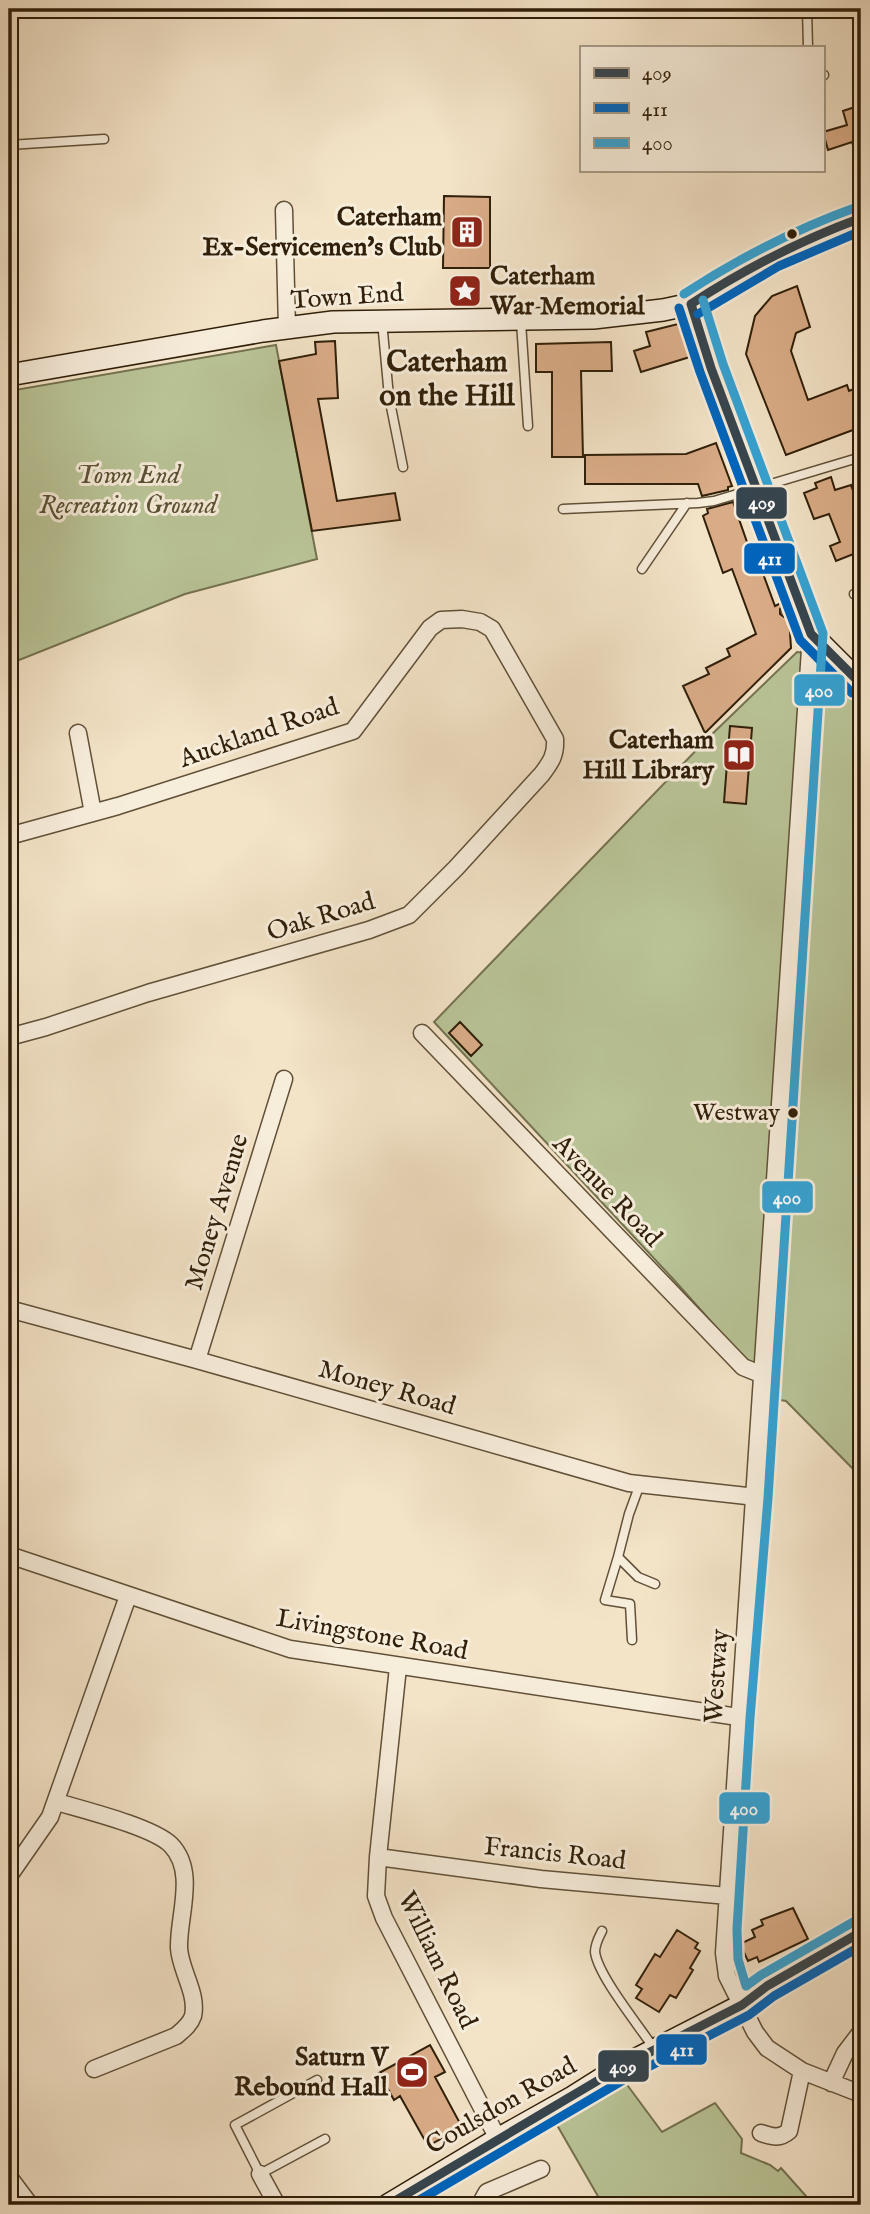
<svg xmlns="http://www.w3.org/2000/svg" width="870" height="2214" viewBox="0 0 870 2214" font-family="'IM FELL English',serif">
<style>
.green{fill:#b9c497;stroke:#747250;stroke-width:2}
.building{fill:#d9ac87;stroke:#301f09;stroke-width:2}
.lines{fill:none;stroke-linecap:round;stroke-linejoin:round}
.lane-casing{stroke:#615038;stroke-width:11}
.street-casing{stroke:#615038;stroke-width:19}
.secondary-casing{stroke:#301f09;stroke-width:24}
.lane{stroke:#f7eddb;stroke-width:8}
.street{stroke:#f7eddb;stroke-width:16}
.secondary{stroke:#f7eddb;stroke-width:21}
.bus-1-casing{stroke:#f7eddb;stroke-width:14}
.bus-2-casing{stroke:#f7eddb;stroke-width:14}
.bus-3-casing{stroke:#f7eddb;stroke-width:14}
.bus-1{stroke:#36454f;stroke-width:9}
.bus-2{stroke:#0065bd;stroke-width:9}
.bus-3{stroke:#35a2d3;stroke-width:9}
.bus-dot{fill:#301f09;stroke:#f7eddb;stroke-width:2.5}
.labels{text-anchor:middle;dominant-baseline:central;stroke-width:6;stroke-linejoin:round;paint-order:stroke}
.bus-label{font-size:24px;fill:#301f09;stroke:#f7eddb;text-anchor:end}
.poi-label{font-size:26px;font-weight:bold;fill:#301f09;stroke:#f7eddb;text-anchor:end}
.street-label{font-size:26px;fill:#301f09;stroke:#f7eddb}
.park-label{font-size:26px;font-style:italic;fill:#595134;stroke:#f7eddb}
.quarter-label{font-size:30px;font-weight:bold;fill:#301f09;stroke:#f7eddb}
.line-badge{stroke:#f7eddb;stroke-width:2.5}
.badge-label{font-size:19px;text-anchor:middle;font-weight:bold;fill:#fff}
</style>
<rect width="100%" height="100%" fill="#f3e3c7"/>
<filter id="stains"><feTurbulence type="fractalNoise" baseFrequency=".00286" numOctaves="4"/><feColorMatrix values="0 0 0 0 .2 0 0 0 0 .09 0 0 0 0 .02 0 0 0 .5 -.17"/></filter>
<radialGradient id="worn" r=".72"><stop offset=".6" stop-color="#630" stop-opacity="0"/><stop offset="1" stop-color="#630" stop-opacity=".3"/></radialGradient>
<path class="green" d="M276 345 317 559 185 594 9 664V391Z
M797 652 819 655 861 700V1477L786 1401 773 1399 774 1368 747 1362 675 1281 434 1022 707 739Z
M625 2082 662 2132 715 2103 742 2139 741 2153 770 2165 778 2171 781 2168 814 2205H603L557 2125Z"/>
<path class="building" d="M861 105V160L858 161 852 142 828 150 823 132 847 125 843 111Z
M444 196 490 197V268H443Z
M797 286 810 327 796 333 791 351 808 400 847 385 849 391 861 386V427L786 455 746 354 755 316 772 296Z
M678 324 685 327 693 356 641 372 634 351 650 346 646 332Z
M335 341 338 398 318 399 337 501 395 493 400 520 312 531 279 361 316 354 315 342Z
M611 342 612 371H581L583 457H552V372H536V344Z
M716 443 732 486 728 487V490L702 496 698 484H585V455L686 454Z
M831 477 835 490 851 485 861 513V551L836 561 830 546 840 542 829 514 814 519 804 493 817 488 815 483Z
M733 502 754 562 758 560 775 606 781 603 783 605 780 609V614L784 617H789L791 648 705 733 683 686 709 674 706 668 730 656 727 649 756 634 732 569 723 573 703 516 708 513 707 509Z
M730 726 752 728 746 804 724 802Z
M460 1022 482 1045 471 1056 449 1033Z
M793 1908 808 1939 759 1962 757 1957 748 1961 740 1944 755 1937 752 1930 763 1925 761 1920Z
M677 1930 698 1943 695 1948 700 1951 690 1968 693 1970 676 1998 670 1995 659 2012 636 1998 642 1989 636 1985 655 1954 660 1957Z
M430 2045 445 2072 435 2077 462 2127 428 2146 400 2096 394 2100 379 2073Z"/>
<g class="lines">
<defs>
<path id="lane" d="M807 9 808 47
M823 75H824
M9 145 104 139
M382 321 389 397 403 467
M521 322 528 426
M563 509 698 503 714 501 861 457
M642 569 687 503
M854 594H861
M786 611 799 603
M640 1484 629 1514 618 1557 638 1577 655 1584
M618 1557 605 1600 630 1604 632 1640
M602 1931C599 1937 595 1944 595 1952 598 1976 640 2027 655 2050
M317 2080 235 2125 260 2174 325 2139"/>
<path id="street" d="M284 210 287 328
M811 634 724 1953 727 1976 755 2032 767 2048 802 2071 861 2094
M78 733 93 813
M9 836 118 806 353 731 430 628 441 620 462 619 480 622 492 629 555 739C556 755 551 762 542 774L456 868 409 915 369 930 148 993 46 1027 9 1037
M422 1033 743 1367 763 1375
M9 1309 197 1360 629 1483 756 1497
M197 1360 284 1079
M9 1555 290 1649 738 1717
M398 1667 378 1857 376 1896 384 1918 498 2139
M57 1802C84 1810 153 1827 171 1845 197 1872 178 1916 179 1948 180 1970 198 1993 193 2016 190 2025 183 2030 176 2036L94 2069
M378 1857 541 1879 728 1896
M9 1876 50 1817 128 1596
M831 2083 845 2053 861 2032
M761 2133C773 2137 780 2139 789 2131L802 2071
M260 2174 277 2205
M9 2177 30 2205
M483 2205V2199L487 2192 541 2169"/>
<path id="secondary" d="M691 304 711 368 811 634 861 684
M9 375 263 331 333 322 593 318 663 310 691 304 720 284 773 256 829 230 861 218
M388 2205 498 2139 573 2097 619 2068 742 2005 767 1986 861 1932"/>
</defs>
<use href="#lane" class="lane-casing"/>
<use href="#street" class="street-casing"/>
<use href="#secondary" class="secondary-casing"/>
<use href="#lane" class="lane"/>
<use href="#street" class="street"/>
<use href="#secondary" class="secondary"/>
<defs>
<path id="bus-1" d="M691 304 711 368 811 634 861 684
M691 304C745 269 801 240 861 218
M388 2205 619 2068 742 2005 767 1986 861 1932"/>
<path id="bus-2" d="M679 308 700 372 800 640 852 693
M698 314 779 266 861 231
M411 2205 625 2079 749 2015 774 1996 861 1946"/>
<path id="bus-3" d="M684 294C739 258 796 229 857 207
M703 300 723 364 823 633 768 1498 750 1718 737 1929 738 1959 746 1986 761 1975 855 1921"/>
</defs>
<use href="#bus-1" class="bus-1-casing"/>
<use href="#bus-2" class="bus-2-casing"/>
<use href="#bus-3" class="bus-3-casing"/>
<use href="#bus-1" class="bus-1"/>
<use href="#bus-2" class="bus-2"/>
<use href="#bus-3" class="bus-3"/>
</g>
<defs>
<symbol id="building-square" viewBox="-11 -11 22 22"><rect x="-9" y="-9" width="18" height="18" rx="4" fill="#8f2418" stroke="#f7eddb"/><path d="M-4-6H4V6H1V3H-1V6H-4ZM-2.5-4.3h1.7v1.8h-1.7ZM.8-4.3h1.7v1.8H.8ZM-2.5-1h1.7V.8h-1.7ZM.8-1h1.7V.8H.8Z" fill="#fff"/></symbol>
<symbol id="sight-square" viewBox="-11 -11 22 22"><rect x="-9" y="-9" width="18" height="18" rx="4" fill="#8f2418" stroke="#f7eddb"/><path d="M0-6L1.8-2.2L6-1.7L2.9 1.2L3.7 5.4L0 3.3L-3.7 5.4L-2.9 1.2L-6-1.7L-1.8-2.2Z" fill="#fff"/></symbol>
<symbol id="library-square" viewBox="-11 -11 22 22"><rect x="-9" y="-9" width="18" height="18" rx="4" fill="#8f2418" stroke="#f7eddb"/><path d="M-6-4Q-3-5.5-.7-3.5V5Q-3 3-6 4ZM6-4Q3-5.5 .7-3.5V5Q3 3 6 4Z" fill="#fff"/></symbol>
<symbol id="stadium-square" viewBox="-11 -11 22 22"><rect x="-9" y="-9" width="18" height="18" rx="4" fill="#8f2418" stroke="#f7eddb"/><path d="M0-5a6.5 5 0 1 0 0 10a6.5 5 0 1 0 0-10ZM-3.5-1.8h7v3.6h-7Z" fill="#fff"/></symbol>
</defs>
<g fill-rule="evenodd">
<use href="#building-square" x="448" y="213" width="38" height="38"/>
<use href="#sight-square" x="446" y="272" width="38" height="38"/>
<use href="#library-square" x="720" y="736" width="38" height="38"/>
<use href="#stadium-square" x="393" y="2053" width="38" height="38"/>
</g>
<g class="bus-dot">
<circle cx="792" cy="234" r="6"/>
<circle cx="793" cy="1113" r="6"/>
</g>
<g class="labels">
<g class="bus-label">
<text x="780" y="1113">Westway</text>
</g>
<g class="poi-label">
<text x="442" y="217">Caterham<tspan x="442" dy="30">Ex-Servicemen's Club</tspan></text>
<text x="490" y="276" text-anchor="start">Caterham<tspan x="490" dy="30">War Memorial</tspan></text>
<text x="714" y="740">Caterham<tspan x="714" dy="30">Hill Library</tspan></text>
<text x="388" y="2057">Saturn V<tspan x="388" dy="30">Rebound Hall</tspan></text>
</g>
<g class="street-label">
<text transform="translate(347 297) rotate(-4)">Town End</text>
<text transform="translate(259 733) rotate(-19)">Auckland Road</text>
<text transform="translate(321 917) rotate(-17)">Oak Road</text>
<text transform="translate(607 1191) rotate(46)">Avenue Road</text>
<text transform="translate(217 1212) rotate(-73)">Money Avenue</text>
<text transform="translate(387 1388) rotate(16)">Money Road</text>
<text transform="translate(372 1635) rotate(10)">Livingstone Road</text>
<text transform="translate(717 1676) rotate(-86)">Westway</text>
<text transform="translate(555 1854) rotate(6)">Francis Road</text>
<text transform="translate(437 1960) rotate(64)">William Road</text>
<text transform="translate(501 2106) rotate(-30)">Coulsdon Road</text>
</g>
<g class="park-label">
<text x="128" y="475">Town End<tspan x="128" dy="30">Recreation Ground</tspan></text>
</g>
<g class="quarter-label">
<text x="447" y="363">Caterham<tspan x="447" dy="34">on the Hill</tspan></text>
</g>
</g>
<g class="line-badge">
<rect x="735" y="486" width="53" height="34" rx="7" fill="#36454f"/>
<rect x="743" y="542" width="53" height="33" rx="7" fill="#0065bd"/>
<rect x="793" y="673" width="53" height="34" rx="7" fill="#35a2d3"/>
<rect x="761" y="1180" width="53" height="34" rx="7" fill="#35a2d3"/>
<rect x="718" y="1791" width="53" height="34" rx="7" fill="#35a2d3"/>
<rect x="655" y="2033" width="53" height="33" rx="7" fill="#0065bd"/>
<rect x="597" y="2049" width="53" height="34" rx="7" fill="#36454f"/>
</g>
<g class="badge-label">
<text x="762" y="509">409</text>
<text x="770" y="565">411</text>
<text x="819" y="697">400</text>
<text x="787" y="1204">400</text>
<text x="744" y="1815">400</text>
<text x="682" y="2056">411</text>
<text x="623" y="2073">409</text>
</g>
<rect width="870" height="2214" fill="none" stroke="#f3e3c7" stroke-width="35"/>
<rect x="10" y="10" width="849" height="2193" fill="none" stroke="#301f09" stroke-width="3.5"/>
<rect x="18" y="18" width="835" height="2179" fill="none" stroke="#301f09" stroke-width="2"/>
<rect x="580" y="46" width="245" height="126" fill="#f7eddb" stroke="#a79b87" stroke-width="2"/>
<rect x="594" y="68" width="35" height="10" fill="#36454f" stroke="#a79b87" stroke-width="2"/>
<text x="642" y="80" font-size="21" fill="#301f09">409</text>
<rect x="594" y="103" width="35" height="10" fill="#0065bd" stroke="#a79b87" stroke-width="2"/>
<text x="642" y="116" font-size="21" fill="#301f09">411</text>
<rect x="594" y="138" width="35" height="10" fill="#35a2d3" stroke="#a79b87" stroke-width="2"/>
<text x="642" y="150" font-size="21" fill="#301f09">400</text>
<rect width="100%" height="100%" filter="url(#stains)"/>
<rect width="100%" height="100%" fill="url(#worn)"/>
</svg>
